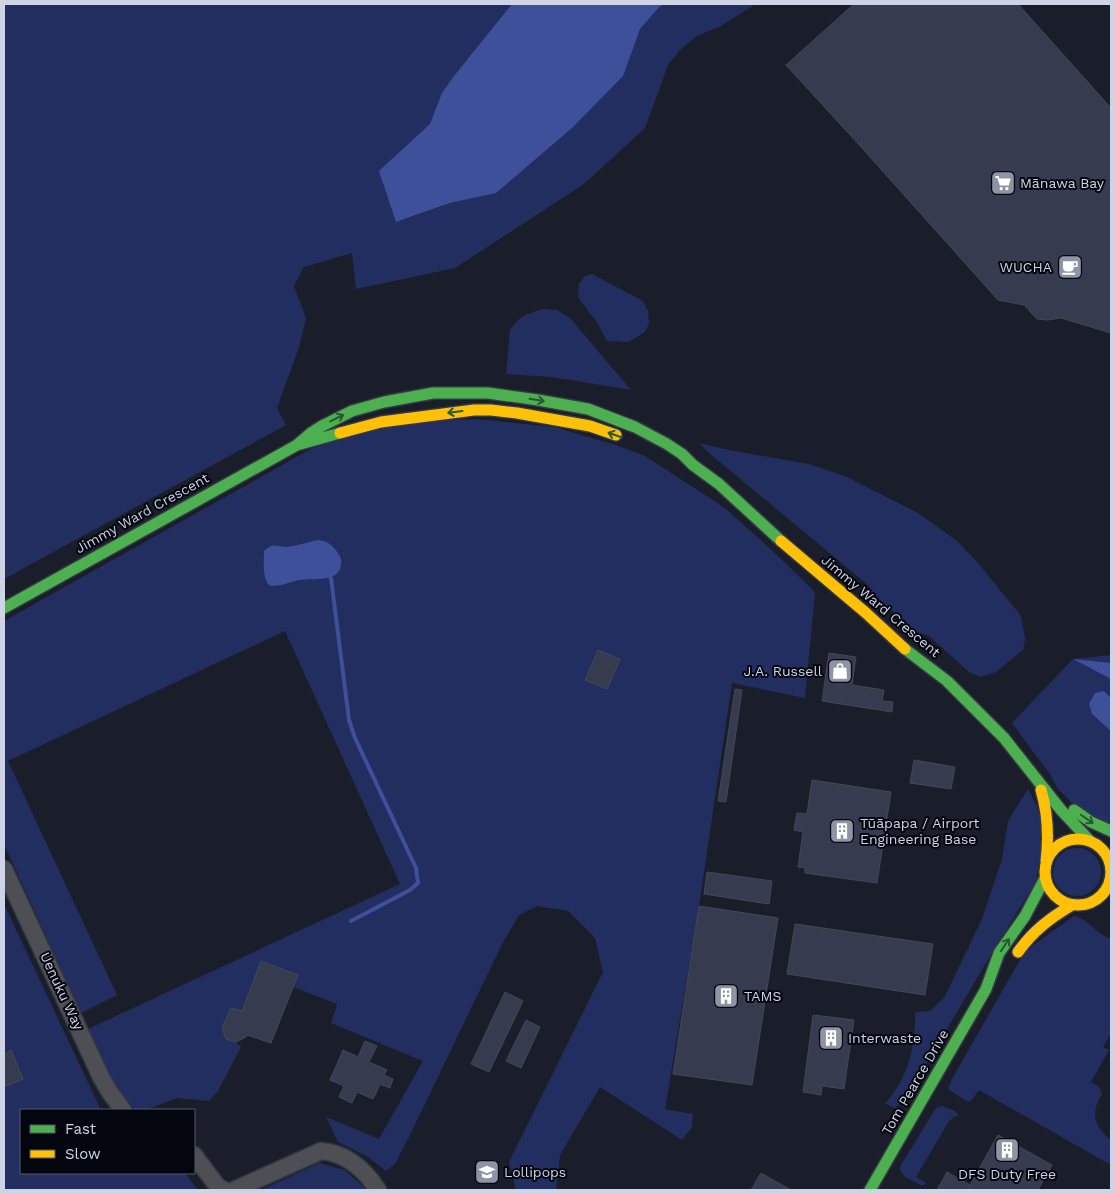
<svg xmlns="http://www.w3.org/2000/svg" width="1115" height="1194" viewBox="0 0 1115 1194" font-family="'Work Sans',sans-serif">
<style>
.green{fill:#232e60;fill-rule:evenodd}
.water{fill:#3d5099}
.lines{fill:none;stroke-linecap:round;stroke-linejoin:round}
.stream{stroke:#3d5099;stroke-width:4}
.building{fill:#363b4f;stroke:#444853}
.street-casing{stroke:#353842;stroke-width:19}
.fast-casing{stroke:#353842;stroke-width:14}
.slow-casing{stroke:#353842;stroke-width:14}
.street{stroke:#4d4f55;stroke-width:16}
.fast{stroke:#4caf50;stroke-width:11}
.slow{stroke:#ffc107;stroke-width:11}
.oneway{stroke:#285a30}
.labels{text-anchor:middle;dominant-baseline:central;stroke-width:4;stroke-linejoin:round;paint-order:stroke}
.poi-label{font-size:14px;fill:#ced4e5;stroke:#04060f;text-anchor:start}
.street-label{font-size:14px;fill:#ced4e5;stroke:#04060f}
</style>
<rect width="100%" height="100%" fill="#1a1e2a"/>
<path class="green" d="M4 4H756L719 27 697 36 680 50 668 65 645 128 584 184 455 268 356 289 352 253 304 267 294 286 306 318 299 347 277 408 286 425 4 579ZM491 194 450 203 403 220 447 198Z
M592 274 643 301 648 311 649 322 646 331 629 342 607 341 598 324 578 297 579 284 585 276Z
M542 309 557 310 570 318 631 390 552 377 506 374 510 330 519 319 528 314Z
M477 419 554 427 616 445 645 456 725 508 777 555 815 592 805 698 732 683 699 906 665 1109 693 1114 692 1127 682 1140 600 1087 560 1155 556 1190H516L509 1162 603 972 595 938 568 911 537 906 519 915 503 942 409 1137 395 1164 386 1171 368 1157 338 1142 326 1117 379 1139 423 1061 331 1023 337 1004 293 987 297 975 262 961 242 1011 222 1028 226 1039 236 1042 241 1047 218 1091 209 1101 177 1098 146 1110H135L112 1080 88 1029 400 884 285 631 8 761 117 995 81 1013 4 844V621L316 446 404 422Z
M699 443 729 450 809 464 845 476 918 513 957 541 978 563 1021 616 1025 639 1023 650 996 672 980 677 969 672 929 636 917 632 907 625 874 594 868 585 709 453Z
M1111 655V825L1075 806 1058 789 1049 773 1012 723 1073 659Z
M1028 789 1037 806 1043 833 1036 882 993 951 914 1085 907 1090 896 1108 885 1104C890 1097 895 1091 899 1085 911 1064 916 1036 915 1012L930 1011 944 998 982 919 1002 859 1008 821Z
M1053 872a24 24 0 1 1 48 0a24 24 0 1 1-48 0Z
M4 904 101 1110H21V1173H185L198 1190H4Z
M1074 916C1086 918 1097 934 1111 939V1033L1103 1047 1109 1050 1091 1082 1099 1087 1102 1094C1090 1112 1094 1127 1111 1140V1165L979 1090 970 1102 963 1099 948 1089 952 1079 1025 951Z
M942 1106 955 1111 959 1116 954 1117 949 1121 916 1177 926 1183 923 1186 905 1177 900 1170 901 1165 936 1108Z
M319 1163 345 1170 367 1190H261Z"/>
<path class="water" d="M512 4H664L659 7 640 29 623 76 572 128 496 193 450 203 396 222 379 171 430 124 442 93 454 76Z
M318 540C328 541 334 546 339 555 342 559 342 564 340 569 335 582 312 578 299 580 292 582 273 588 269 585 262 578 264 560 264 551 274 542 276 547 287 547 296 546 309 542 318 540Z
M1073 659 1111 663V679Z
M1104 691 1111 698V731L1092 714 1089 704 1095 693Z"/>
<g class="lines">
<path class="stream" d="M331 578 349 720 355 738 416 868 418 883 410 890 351 921"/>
</g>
<path class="building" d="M854 4H1018L1111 108V333L1061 318 1048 320 1037 319 1024 305 998 300 862 148 786 65Z
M598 650 620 659 607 689 585 680Z
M829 653 856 657 852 685 884 690 882 701 893 702 892 712 822 701Z
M735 689 742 690 726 802 718 801Z
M914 760 955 767 951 789 910 783Z
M812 780 891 792 877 883 805 873V868L798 867 803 832 794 830 797 813 807 814Z
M707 872 772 881 769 904 704 894Z
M699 906 778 918 752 1085 673 1074Z
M795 924 933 944 925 995 787 974Z
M261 961 298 975 271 1043 247 1035 246 1037 236 1042 226 1039 222 1028 231 1008 242 1011Z
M505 992 523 1001 489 1072 471 1064Z
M813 1015 854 1020 844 1089 822 1086 821 1095 803 1092Z
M526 1020 540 1027 521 1068 506 1061Z
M365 1041 377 1046 369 1062 387 1070 384 1075 393 1079 390 1088 380 1084 373 1099 357 1092 352 1103 339 1097 344 1086 330 1080 343 1050 358 1057Z
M11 1050 23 1079 4 1087V1054Z
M998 1135 1052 1165 1038 1190H937L947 1172 970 1185Z
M761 1173 775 1181 791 1190H751Z"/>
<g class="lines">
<defs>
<path id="street" d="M4 869 101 1077 109 1091 123 1110
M194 1155 218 1187 224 1190
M234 1190 321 1151C346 1153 365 1170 378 1190"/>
<path id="fast" d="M297 445 311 433 322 426 352 411 384 402 433 393H488L538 400 588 409 635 427 667 444 682 454 693 465 719 484 781 541
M4 608 297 445 340 433
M905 649 947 681 1004 738 1061 810 1090 841
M1074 810 1091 822 1111 831
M870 1190 986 989 999 953 1025 916 1045 878"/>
<path id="slow" d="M340 433 381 422 474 410H491L517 413 590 426 616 435
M781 541 866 613 905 649
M1041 790C1048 814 1049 836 1046 861
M1045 872a33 33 0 1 1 66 0a33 33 0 1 1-66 0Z
M1018 952C1033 931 1050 918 1072 905"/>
</defs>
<use href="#street" class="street-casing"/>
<use href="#fast" class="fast-casing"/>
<use href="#slow" class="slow-casing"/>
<use href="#street" class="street"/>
<use href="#fast" class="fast"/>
<use href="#slow" class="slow"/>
</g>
<defs><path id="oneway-shaft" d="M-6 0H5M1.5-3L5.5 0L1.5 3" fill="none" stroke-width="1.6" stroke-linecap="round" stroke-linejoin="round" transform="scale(1.25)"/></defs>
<g class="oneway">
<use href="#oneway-shaft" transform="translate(537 400) rotate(9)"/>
<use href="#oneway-shaft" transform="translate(455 412) rotate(173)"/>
<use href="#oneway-shaft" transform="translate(337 418) rotate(-26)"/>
<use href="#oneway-shaft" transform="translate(615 435) rotate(-161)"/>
<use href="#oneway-shaft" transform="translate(1087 819) rotate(35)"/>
<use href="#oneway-shaft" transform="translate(1005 945) rotate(-56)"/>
</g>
<defs>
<symbol id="supermarket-square" viewBox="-11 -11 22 22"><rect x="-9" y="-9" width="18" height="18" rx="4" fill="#8f94a4" stroke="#04060f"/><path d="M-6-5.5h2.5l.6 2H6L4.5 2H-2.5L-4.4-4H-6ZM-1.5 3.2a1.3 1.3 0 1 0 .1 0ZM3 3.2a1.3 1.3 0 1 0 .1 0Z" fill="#fff"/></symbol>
<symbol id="cafe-square" viewBox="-11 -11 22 22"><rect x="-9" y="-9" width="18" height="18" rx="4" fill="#8f94a4" stroke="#04060f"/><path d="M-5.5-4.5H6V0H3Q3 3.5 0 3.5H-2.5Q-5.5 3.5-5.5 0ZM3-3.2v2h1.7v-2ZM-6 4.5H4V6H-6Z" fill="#fff"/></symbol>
<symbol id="shop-square" viewBox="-11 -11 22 22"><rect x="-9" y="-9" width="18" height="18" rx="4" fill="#8f94a4" stroke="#04060f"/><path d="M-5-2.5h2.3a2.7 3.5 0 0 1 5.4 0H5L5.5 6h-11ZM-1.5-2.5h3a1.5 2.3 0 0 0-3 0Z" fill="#fff"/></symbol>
<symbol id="building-square" viewBox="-11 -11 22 22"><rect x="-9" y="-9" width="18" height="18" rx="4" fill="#8f94a4" stroke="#04060f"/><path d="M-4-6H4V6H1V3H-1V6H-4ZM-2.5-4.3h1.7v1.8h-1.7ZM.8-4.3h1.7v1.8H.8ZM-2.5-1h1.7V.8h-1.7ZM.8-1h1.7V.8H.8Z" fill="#fff"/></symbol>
<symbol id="school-square" viewBox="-11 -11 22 22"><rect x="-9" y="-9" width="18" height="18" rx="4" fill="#8f94a4" stroke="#04060f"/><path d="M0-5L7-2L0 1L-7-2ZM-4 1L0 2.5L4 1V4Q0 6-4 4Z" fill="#fff"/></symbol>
</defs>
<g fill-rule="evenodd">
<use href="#supermarket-square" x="989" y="169" width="28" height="28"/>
<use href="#cafe-square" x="1056" y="253" width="28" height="28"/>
<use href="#shop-square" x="826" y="657" width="28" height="28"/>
<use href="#building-square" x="828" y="817" width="28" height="28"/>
<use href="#building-square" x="712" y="982" width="28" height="28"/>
<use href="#building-square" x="817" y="1024" width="28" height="28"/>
<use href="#building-square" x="993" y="1136" width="28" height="28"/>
<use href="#school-square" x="473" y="1158" width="28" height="28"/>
</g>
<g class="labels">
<g class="poi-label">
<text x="1020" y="183">Mānawa Bay</text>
<text x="1052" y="267" text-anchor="end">WUCHA</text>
<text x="822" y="671" text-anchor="end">J.A. Russell</text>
<text x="860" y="823">Tūāpapa / Airport<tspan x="860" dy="16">Engineering Base</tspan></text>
<text x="744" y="996">TAMS</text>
<text x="848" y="1038">Interwaste</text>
<text x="504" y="1172">Lollipops</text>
<text x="1007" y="1174" text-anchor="middle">DFS Duty Free</text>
</g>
<g class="street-label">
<text transform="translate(142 513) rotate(-29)">Jimmy Ward Crescent</text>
<text transform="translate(881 606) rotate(40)">Jimmy Ward Crescent</text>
<text transform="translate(62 991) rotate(65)">Uenuku Way</text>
<text transform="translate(915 1082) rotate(-60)">Tom Pearce Drive</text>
</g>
</g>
<rect width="1115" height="1194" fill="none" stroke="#ced4e5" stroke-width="10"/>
<rect x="20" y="1109" width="175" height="65" fill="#04060f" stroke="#555865"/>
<rect x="30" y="1125" width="25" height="8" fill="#4caf50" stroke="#555865"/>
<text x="65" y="1134" font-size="15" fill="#ced4e5">Fast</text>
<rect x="30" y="1150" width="25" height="8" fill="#ffc107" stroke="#555865"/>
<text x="65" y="1159" font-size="15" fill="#ced4e5">Slow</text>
</svg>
